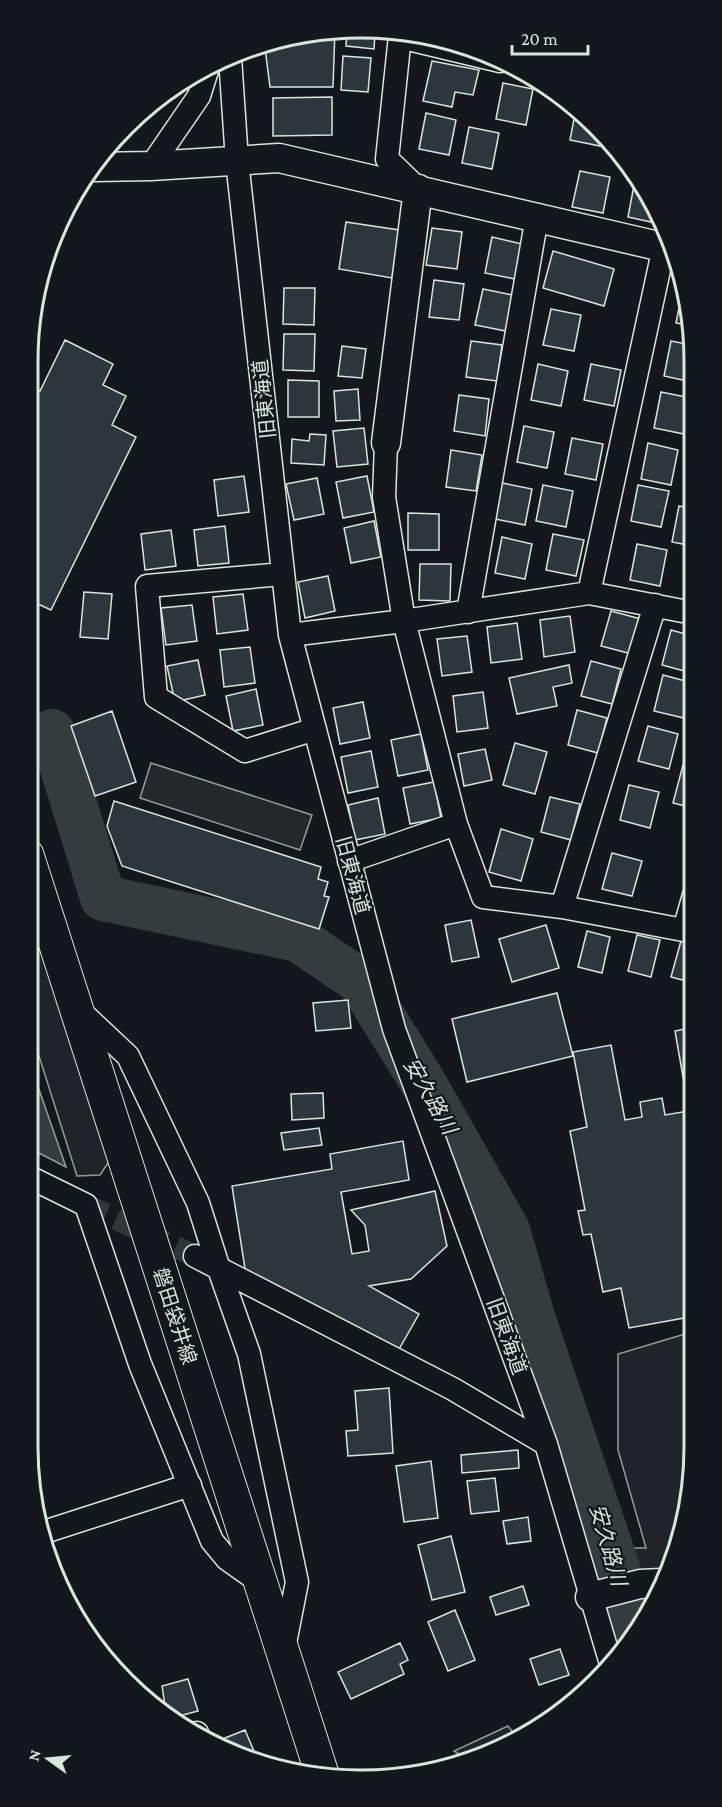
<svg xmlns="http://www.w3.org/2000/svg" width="722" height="1807" viewBox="0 0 722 1807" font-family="'Crimson Pro','Noto Sans JP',serif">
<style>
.green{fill:#202428;stroke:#939e99;stroke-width:1.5}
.parking{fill:#24282b;stroke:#939e99;stroke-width:1.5}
.water{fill:#363b3e;stroke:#939e99;stroke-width:1.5}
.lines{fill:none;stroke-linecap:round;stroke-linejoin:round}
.river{stroke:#363b3e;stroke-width:46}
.building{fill:#2c363c;stroke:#d8e6dc;stroke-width:1.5}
.minor-tunnel{stroke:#313739;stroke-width:22;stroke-dasharray:22 11;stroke-linecap:butt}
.minor-casing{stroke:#d8e6dc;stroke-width:25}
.tertiary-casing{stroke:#d8e6dc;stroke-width:31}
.secondary-casing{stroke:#d8e6dc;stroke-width:35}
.minor{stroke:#14181c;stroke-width:22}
.tertiary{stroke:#14181c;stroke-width:28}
.secondary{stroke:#14181c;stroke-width:33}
.labels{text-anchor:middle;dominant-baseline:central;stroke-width:4.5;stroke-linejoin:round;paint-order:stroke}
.street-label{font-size:20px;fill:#d8e6dc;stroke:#14181c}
.water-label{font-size:21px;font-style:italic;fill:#d8e6dc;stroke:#14181c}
.rim{fill:none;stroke:#d8e6dc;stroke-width:3}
</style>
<rect width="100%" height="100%" fill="#14181c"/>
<path class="green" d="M27 855 120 1145 100 1175 77 1176 27 1018Z
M695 1331V1446L677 1553 633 1637 630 1632 633 1548H646L618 1450V1354Z
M508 1726 516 1737 465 1758 454 1751Z"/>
<path class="parking" d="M151 763 312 815 300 850 140 798Z"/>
<path class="water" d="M27 1055 66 1167 27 1147Z"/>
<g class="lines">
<path class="river" d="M52 732 103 898 298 939 360 981 421 1079 507 1230 533 1320 617 1568 632 1638"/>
</g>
<path class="building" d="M335 29 333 87H270L265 48Z
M347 29 375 33 374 49 346 46Z
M343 56 371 58 368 92 341 90Z
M432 61 479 70 473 95 455 92 452 107 423 101Z
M503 83 533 89 526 125 496 119Z
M332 97V135L273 136V98Z
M576 109 603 133 600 146 570 140Z
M426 113 456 120 449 155 419 149Z
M469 127 499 133 492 169 462 163Z
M580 171 610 177 603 213 572 207Z
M635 180 639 181 654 204 651 222 628 217Z
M346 222 399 230 392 278 339 269Z
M432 228 462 232 457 269 426 265Z
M492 237 522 244 515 279 485 273Z
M553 251 614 269 604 306 543 288Z
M434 280 464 284 459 320 429 317Z
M284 288H315L314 325 283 324Z
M683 288 692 317V326L676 323Z
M483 289 513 295 506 331 475 325Z
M551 309 581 315 574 351 543 345Z
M284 334H315L314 371 283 370Z
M65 340 113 364 103 385 126 396 112 425 136 437 51 610 27 599V391L30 386 40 391Z
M471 341 502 345 497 381 466 377Z
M671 341 692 345V382L664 376Z
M342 346 366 349 362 378 338 376Z
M538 364 568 371 561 406 531 400Z
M591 364 621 370 614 406 584 400Z
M288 380 319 381V417H288Z
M358 389 360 420 336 421 334 391Z
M661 392 691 398 684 434 654 428Z
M459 395 489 399 485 436 454 431Z
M524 426 554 432 547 468 517 462Z
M364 428 368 464 337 467 333 431Z
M310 434 326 435 324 465 291 463 292 439 309 441Z
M572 438 603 444 596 480 565 474Z
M648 443 678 450 671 485 641 479Z
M451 450 482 455 476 491 446 487Z
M692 456 693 489 686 488Z
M244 476 249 512 218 516 214 480Z
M367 476 374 512 343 518 336 482Z
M317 478 324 514 294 520 286 484Z
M502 483 532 489 525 525 495 519Z
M543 485 573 491 566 527 536 521Z
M638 485 669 491 661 527 631 521Z
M679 506 693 509V546L672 542Z
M408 513 439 514V550H408Z
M374 521 381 557 351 563 344 528Z
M225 526 229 563 198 566 194 530Z
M171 530 176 566 145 570 141 534Z
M553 534 584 540 576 576 546 570Z
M502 537 532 544 525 579 495 573Z
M637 544 667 550 660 586 630 580Z
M420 564H451L450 601 419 600Z
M328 576 335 611 305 618 298 582Z
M84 592 112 594 108 639 80 637Z
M243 594 248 630 217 634 213 597Z
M192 605 197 641 166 645 161 608Z
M611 611 641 619 632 654 601 646Z
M570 616 575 652 544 657 540 620Z
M517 623 522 659 491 663 487 627Z
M671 630 693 636 692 673 662 665Z
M467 636 472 672 442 676 437 639Z
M250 647 255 683 224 687 220 650Z
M198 660 205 695 175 702 167 666Z
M591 661 621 669 612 704 581 696Z
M569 665 572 683 553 687 557 706 517 714 509 678Z
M663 675 693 683 684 718 654 711Z
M256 689 263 725 233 731 226 696Z
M483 692 488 728 457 732 453 696Z
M363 702 370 738 340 744 333 708Z
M577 710 607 718 598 753 568 745Z
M112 711 136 782 95 796 71 726Z
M648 726 678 734 669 769 638 761Z
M421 734 428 770 398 776 391 740Z
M515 743 547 752 535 794 503 785Z
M485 749 492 780 464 786 458 754Z
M687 750 693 752V808L673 803Z
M371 751 378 787 348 793 341 757Z
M434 782 441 818 410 824 403 788Z
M629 785 659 792 650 828 620 820Z
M550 797 580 804 571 840 541 832Z
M378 798 385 834 355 840 348 805Z
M114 801 321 867 318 879 328 882 324 896 329 897 319 929 122 866 107 826Z
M501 829 533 839 521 881 489 872Z
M612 853 642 861 632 896 602 889Z
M471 920 479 957 452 962 445 925Z
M546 925 559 968 512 982 499 939Z
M587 931 610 937 602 973 578 967Z
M637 935 660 940 651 977 628 971Z
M681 941 694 944V983L671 977Z
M557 993 573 1056 467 1082 452 1019Z
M348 1000 351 1028 316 1031 313 1003Z
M694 1027 695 1316 629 1328 621 1288 603 1292 591 1234 583 1235 578 1211 585 1210 570 1131 587 1127 573 1052 611 1045 625 1120 642 1117 640 1102 662 1098 665 1115 689 1111 675 1031Z
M323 1093 324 1118 292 1120 291 1094Z
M319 1128 322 1145 284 1150 281 1133Z
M403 1141 409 1180 341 1192 352 1254 369 1251 365 1225 351 1210 435 1191 447 1246 411 1279 369 1286 419 1314 394 1358 246 1275 232 1186 332 1169 330 1154Z
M389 1388 393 1453 348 1456 346 1431 358 1430 355 1391Z
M518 1450 519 1468 462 1473 461 1455Z
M431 1461 438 1518 404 1522 396 1466Z
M495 1478 499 1511 471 1514 467 1481Z
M528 1517 531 1541 507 1544 503 1521Z
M451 1536 465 1592 432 1600 418 1545Z
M523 1586 529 1605 496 1615 490 1597Z
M455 1610 475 1660 448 1671 428 1622Z
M400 1643 408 1660 400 1664 404 1674 351 1699 338 1672Z
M560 1649 569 1675 539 1685 530 1659Z
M188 1679 198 1711 172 1718 166 1712 162 1686Z
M245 1730 256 1756 215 1742Z"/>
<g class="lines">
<path class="minor-tunnel" d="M86 1205 195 1256"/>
<defs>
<path id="minor" d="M400 36 387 159 418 189
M400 37 500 61
M230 57 237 161 290 635 394 1029 546 1444 611 1664
M151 166 199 96 209 64
M386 443 384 497 404 621 456 824 483 897 562 907 694 932
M283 574 147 586 156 697 245 751 315 729
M589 593 667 233
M468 612 537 217
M290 635 404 621 589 593 693 613
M349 861 456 824
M562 907 655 605
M684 930 694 895
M79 1010 128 1056 198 1203 219 1269 249 1354 297 1582 284 1648
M27 1176 86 1205 140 1364 212 1541 227 1559 261 1583
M195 1256 453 1389 546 1444
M41 1533 190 1485
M192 1734 197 1733 198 1737"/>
<path id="tertiary" d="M95 167 151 166 279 158 671 249
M386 443 418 189
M590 1597 640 1584 661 1583"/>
<path id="secondary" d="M27 855 323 1777"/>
</defs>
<use href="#minor" class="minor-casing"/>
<use href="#tertiary" class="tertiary-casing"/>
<use href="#secondary" class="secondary-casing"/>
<use href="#minor" class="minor"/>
<use href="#tertiary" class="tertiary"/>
<use href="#secondary" class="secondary"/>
</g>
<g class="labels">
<g class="street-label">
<text transform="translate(264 399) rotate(-96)">旧東海道</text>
<text transform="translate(353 875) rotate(75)">旧東海道</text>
<text transform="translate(175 1316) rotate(72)">磐田袋井線</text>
<text transform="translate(507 1336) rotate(70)">旧東海道</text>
</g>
<g class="water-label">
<text transform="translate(430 1096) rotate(60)">安久路川</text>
<text transform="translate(608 1545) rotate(74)">安久路川</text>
</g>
</g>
<path d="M0 0H722V1807H0ZM361 38H361A323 323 0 0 1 684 361V1447A323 323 0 0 1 361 1770H361A323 323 0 0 1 38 1447V361A323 323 0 0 1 361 38Z" fill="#14181c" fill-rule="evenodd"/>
<path class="rim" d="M361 38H361A323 323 0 0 1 684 361V1447A323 323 0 0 1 361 1770H361A323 323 0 0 1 38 1447V361A323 323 0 0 1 361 38Z"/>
<g transform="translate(48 1759) rotate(285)" stroke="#14181c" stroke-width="4.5" paint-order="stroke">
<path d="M0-4.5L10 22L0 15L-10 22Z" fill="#d8e6dc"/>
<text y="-9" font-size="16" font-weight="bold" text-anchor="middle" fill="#d8e6dc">N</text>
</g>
<path d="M512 45v9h76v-9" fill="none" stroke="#d8e6dc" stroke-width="3"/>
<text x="521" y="45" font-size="18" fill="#d8e6dc" stroke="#14181c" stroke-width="4.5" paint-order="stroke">20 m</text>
</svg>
